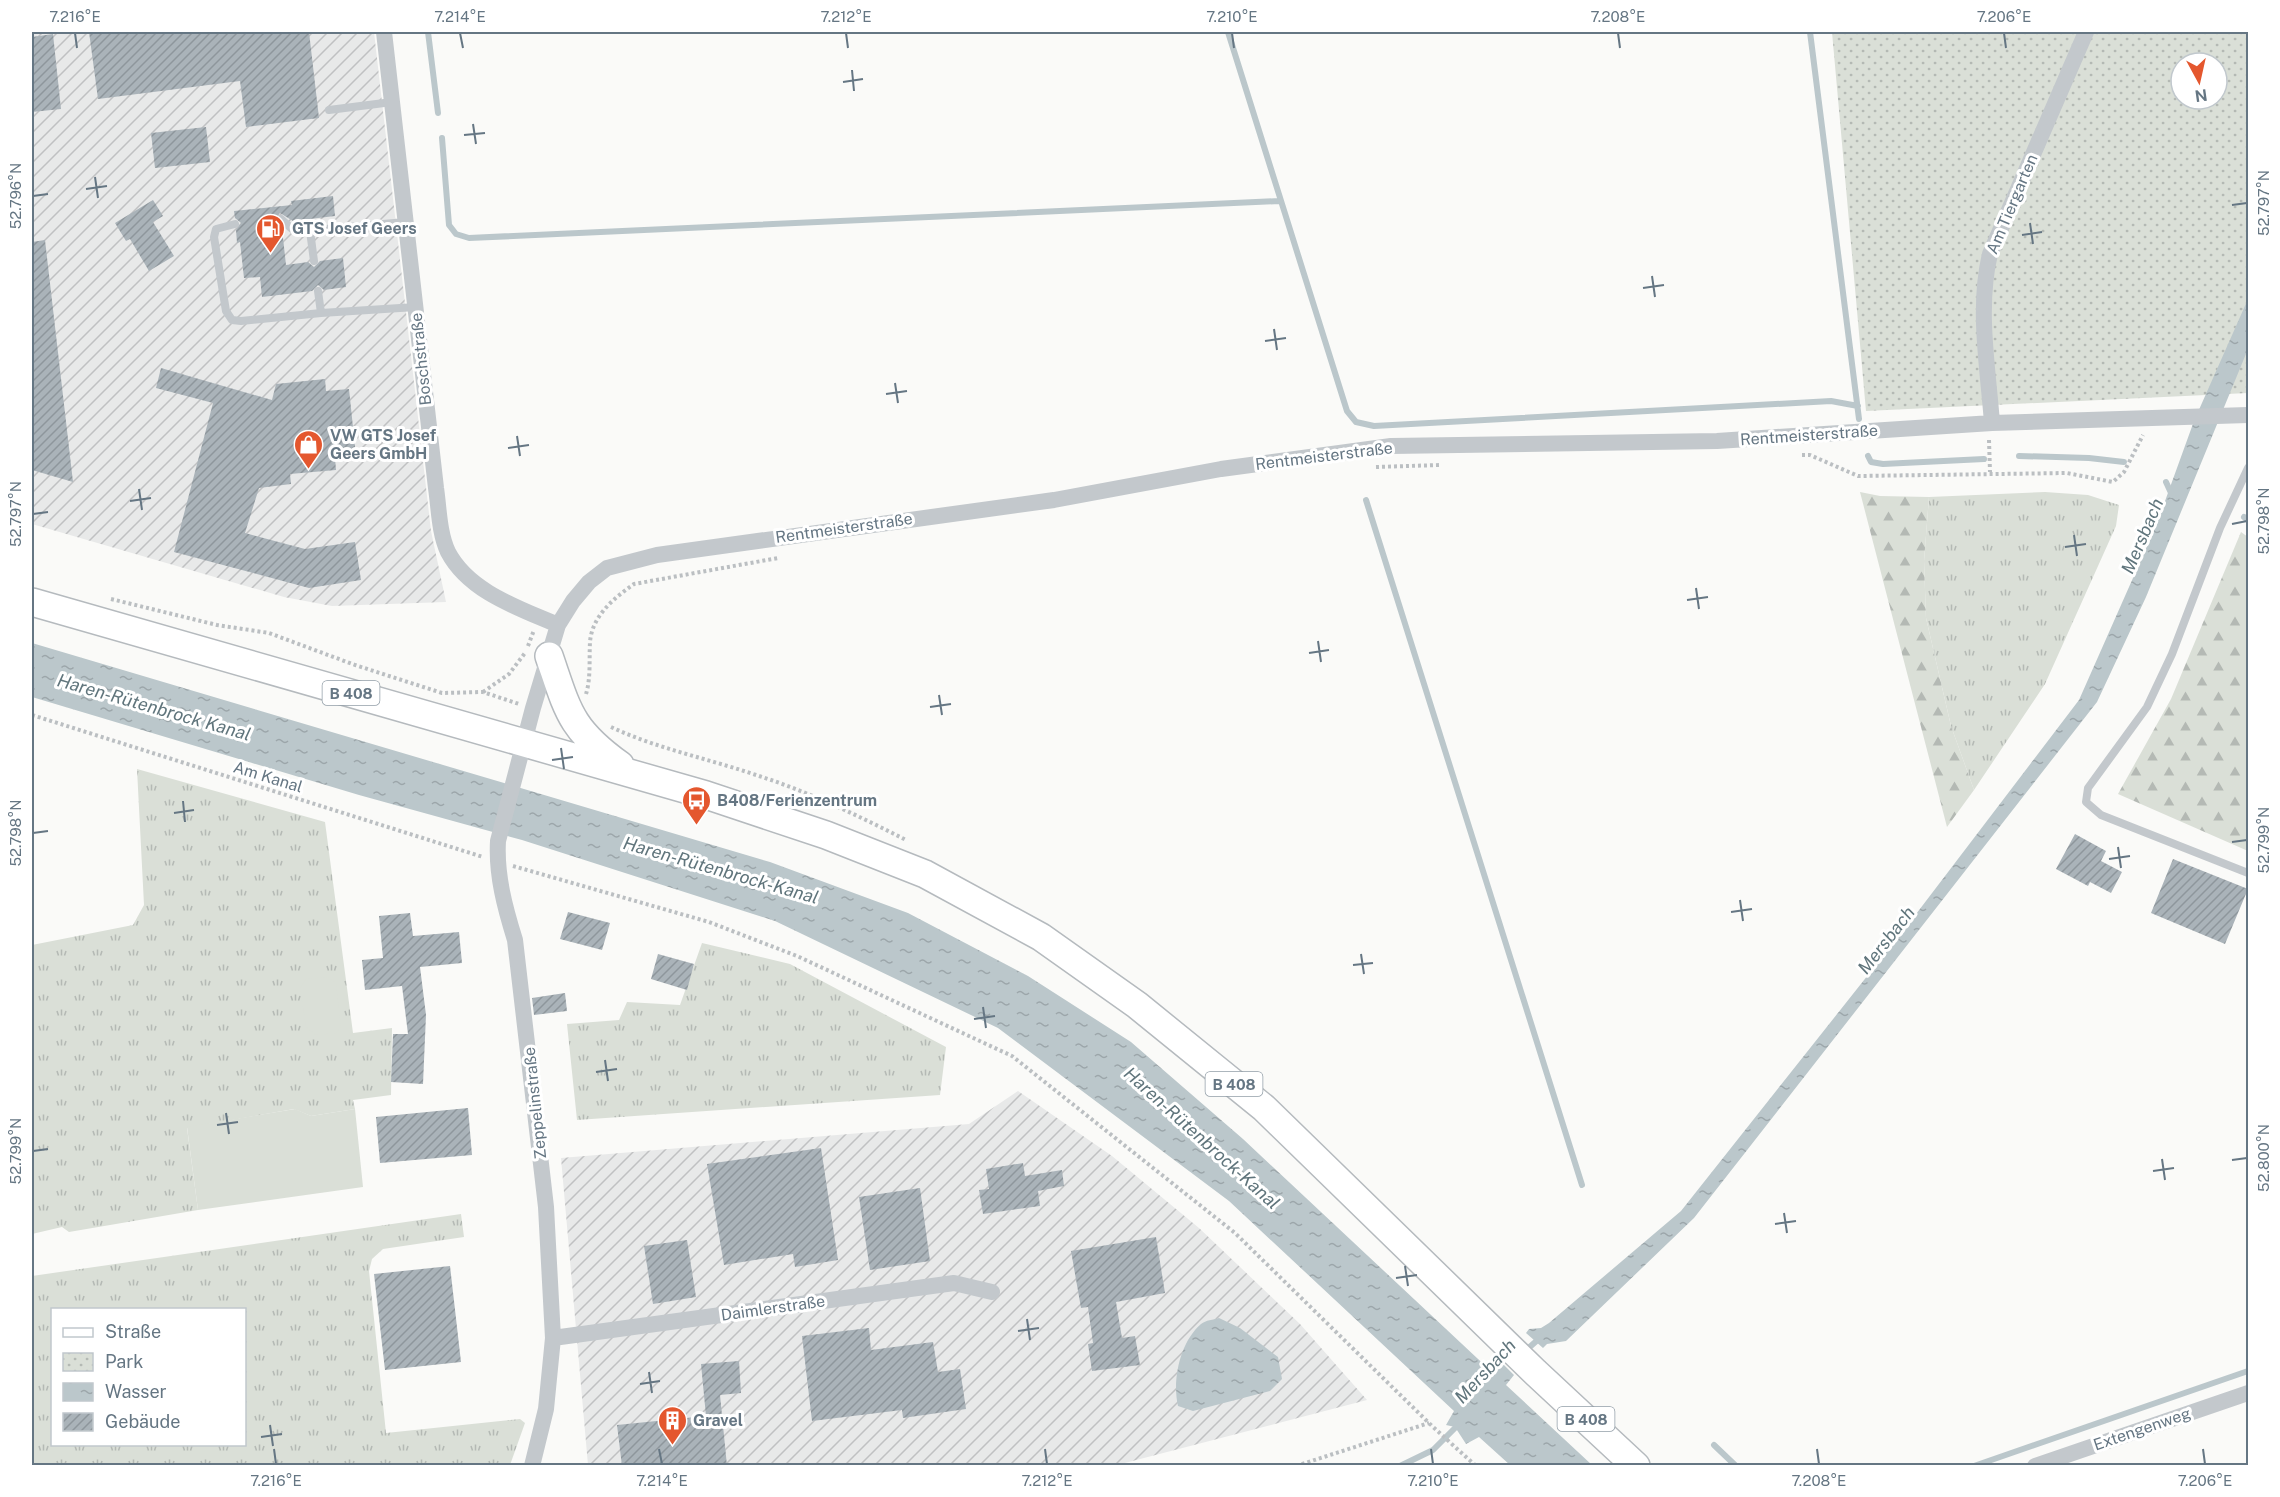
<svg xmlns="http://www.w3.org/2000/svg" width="2280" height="1497" viewBox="0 0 2280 1497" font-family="'Public Sans',sans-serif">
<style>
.industrial{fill:url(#industrial-furrows)}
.grass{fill:url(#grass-tufts);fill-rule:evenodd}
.forest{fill:url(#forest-firs)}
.park{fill:url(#park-dots);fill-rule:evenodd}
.pitch{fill:#dadfd7}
.water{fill:url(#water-ripples)}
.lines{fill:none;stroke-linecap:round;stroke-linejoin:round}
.stream{stroke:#bbc7cb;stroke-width:6}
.building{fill:url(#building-hatch)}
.primary-casing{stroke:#b5babe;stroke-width:30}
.path{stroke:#bbbfc2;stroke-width:4;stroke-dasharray:3 3;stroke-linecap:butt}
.lane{stroke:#c3c8cc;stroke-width:8}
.street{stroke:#c3c8cc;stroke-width:16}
.primary{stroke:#fff;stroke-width:27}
.ticks{fill:none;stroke:#657683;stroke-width:2}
.labels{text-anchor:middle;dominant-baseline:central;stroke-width:6;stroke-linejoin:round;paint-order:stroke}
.shield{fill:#fff;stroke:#939fa8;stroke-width:1.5}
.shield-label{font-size:15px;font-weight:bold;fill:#657683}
.street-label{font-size:16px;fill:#657683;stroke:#fff}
.poi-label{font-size:16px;font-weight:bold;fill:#657683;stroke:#fff;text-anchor:start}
.water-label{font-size:18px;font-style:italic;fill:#60757c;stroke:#fff}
.neatline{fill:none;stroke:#657683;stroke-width:2}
.ticks-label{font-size:15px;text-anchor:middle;fill:#657683}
</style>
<defs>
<pattern id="industrial-furrows" width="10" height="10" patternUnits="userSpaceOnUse" patternTransform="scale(1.5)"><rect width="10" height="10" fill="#e8e9e9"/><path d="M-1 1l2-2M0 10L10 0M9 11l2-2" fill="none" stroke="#c0c1c2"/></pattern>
<pattern id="grass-tufts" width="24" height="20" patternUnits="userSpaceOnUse" patternTransform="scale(1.5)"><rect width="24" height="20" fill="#dadfd7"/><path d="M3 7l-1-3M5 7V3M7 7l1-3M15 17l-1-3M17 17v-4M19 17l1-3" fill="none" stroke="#b4b9b4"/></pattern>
<pattern id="forest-firs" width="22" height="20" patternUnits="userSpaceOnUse" patternTransform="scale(1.5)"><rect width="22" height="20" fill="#dadfd7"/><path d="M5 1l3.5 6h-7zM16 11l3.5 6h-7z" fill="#b4b9b4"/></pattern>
<pattern id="park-dots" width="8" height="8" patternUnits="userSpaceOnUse" patternTransform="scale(1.5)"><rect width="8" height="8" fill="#dadfd7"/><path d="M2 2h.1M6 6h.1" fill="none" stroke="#b4b9b4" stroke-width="1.8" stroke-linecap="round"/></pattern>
<pattern id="water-ripples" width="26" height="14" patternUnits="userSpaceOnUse" patternTransform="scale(1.5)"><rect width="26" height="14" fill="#bbc7cb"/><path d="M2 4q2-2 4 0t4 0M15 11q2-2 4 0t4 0" fill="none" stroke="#9ca6aa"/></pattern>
<pattern id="building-hatch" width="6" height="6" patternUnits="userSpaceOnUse" patternTransform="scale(1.5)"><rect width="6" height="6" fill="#aab3b9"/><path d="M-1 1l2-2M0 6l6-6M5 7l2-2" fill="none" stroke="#8e969c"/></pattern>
</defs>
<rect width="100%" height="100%" fill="#fafaf8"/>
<path class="industrial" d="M32 32H374L431 531 446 602 332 606 284 597 32 524Z
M1018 1091 1112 1156 1199 1228 1300 1324 1367 1400 1117 1465H588L561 1158 969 1124Z"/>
<path class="grass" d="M2045 492 2088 495 2119 505 2116 526 2045 684 1974 790 1951 726 1926 618 1924 561 1929 497Z
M137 769 325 822 353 1033 392 1028 391 1095 353 1100 355 1109 311 1116 294 1109 187 1128 198 1210 69 1232 62 1227 32 1234V945L133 925 144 905Z
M702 943 790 964 946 1047 940 1095 577 1120 567 1024 619 1020 627 1002 680 1005Z
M461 1214 464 1237 383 1249 372 1259 369 1271 386 1433 520 1419 525 1423 510 1465H32V1276ZM52 1310H244V1444H52Z"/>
<path class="forest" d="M1860 492 1880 496 1929 497 1924 561 1926 618 1951 726 1974 790 1947 827Z
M2241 532 2248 537V851L2118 794 2171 699Z"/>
<path class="park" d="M1832 32H2248V393L1866 411ZM2181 63H2217V99H2181Z"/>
<path class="pitch" d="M327 977 336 983 341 1027 336 1033 316 1035 306 1027 300 988 306 979Z
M295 1109 311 1116 355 1109 363 1187 198 1210 187 1127Z"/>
<path class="water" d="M2248 299V349L2146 597 2097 702 1694 1218 1566 1341 1547 1344 1543 1348 1526 1333 1529 1329 1541 1328 1549 1323 1681 1211 1910 922 2079 700 2156 526 2194 421Z
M32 643 770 862 908 913 1028 976 1131 1042 1243 1139 1493 1373 1503 1364 1514 1375 1506 1385 1592 1465H1510L1479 1437 1466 1444 1455 1427 1446 1425 1454 1411 1229 1201 998 1028 775 921 522 840 359 795 32 697Z
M1219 1318 1240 1328 1278 1357 1282 1379 1270 1391 1193 1411 1178 1406C1172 1380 1180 1342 1201 1324 1206 1320 1213 1320 1219 1318Z"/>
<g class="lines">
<path class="stream" d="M428 32 438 113
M1228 32 1347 411 1356 422 1374 426 1831 401 1858 406
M1810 32 1859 419
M442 138 449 225 456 234 469 238 1279 201
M1868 456 1871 462 1883 464 1984 459
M2019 456 2089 458 2124 462
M2166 482 2172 495
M1366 500 1582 1185
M2244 517 2248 520
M1524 1352 1541 1337
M1714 1445 1736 1466
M1400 1466 1433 1450 1461 1422
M1974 1466 2248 1371"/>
</g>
<path class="building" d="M89 32H309L319 118 246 127 240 81 98 99Z
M53 34 61 109 32 112V37Z
M206 127 210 162 155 168 151 133Z
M333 196 335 216 293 221 280 213 275 220 282 229 286 265 308 262 314 267 320 261 343 258 346 287 324 290 318 285 312 291 262 297 260 277 244 278 240 242 237 243 236 230 241 223 235 218 234 211 292 205 291 201Z
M153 200 163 216 153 222 174 256 149 271 130 239 126 241 115 223Z
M45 240 48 266 73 482 32 470V242Z
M161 368 272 400 276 384 325 379 326 391 349 389 356 456 335 458 336 470 290 474 291 484 259 488 245 533 305 549 355 542 361 580 309 588 174 552 213 403 156 388Z
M2075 834 2106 851 2101 861 2122 872 2111 893 2090 882 2088 886 2056 869Z
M2173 859 2248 889 2225 944 2151 913Z
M568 912 610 923 602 950 560 939Z
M410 913 413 936 459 932 462 963 420 967 426 1015 423 1084 391 1082 393 1034H408L402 986 365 990 362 960 383 958 379 916Z
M658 954 694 964 687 990 651 979Z
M565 993 567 1011 534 1015 532 998Z
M468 1108 472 1155 380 1163 376 1117Z
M821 1148 838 1260 795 1267 793 1254 724 1265 707 1164Z
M1023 1163 1025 1176 1062 1170 1064 1186 1038 1191 1040 1206 983 1214 979 1190 989 1189 986 1169Z
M920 1188 930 1261 870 1270 859 1197Z
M1156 1237 1165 1293 1116 1302 1122 1338 1135 1336 1140 1365 1092 1371 1088 1344 1093 1343 1088 1307 1081 1308 1071 1251Z
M687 1240 696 1297 653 1304 644 1246Z
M450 1266 461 1362 385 1370 374 1274Z
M869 1328 871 1350 933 1342 938 1372 960 1369 966 1409 903 1418 902 1410 812 1421 802 1336Z
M739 1361 741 1393 720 1395 727 1466H622L617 1425 706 1416 701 1364Z"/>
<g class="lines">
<defs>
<path id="primary" d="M32 602 706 795 826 835 925 874 1041 937 1137 1005 1264 1108 1535 1372 1636 1466
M549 656C568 711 570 729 620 765"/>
</defs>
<use href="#primary" class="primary-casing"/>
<path class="path" d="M1989 440 1990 472
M1802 455H1810L1858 476 2067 473 2113 482 2124 472 2143 435
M1376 467 1440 465
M111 599 217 625 269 633 355 665 442 693 483 692 519 704
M528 646 534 630
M483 692 509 674 525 653
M586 694C591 678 589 659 590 642 592 616 614 598 634 584L778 558
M32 715 483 857
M611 727C658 749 710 759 759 776 809 792 859 816 906 840
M513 866 709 922 797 956 1012 1056 1235 1233 1432 1426 1476 1466
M1296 1466 1429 1423"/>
<path class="lane" d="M329 110 392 102
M281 219 292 229 302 231 406 222
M235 224 216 229 214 237 226 311 232 320 241 321 321 313 416 307
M310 231 314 261
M318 291 321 313
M2248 468 2220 528 2172 654 2147 707 2088 788 2086 802 2101 815 2248 873"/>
<path class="street" d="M384 32 436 488C439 508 439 533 448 552 469 592 519 608 558 625
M1992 423C1988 368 1977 308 1990 254L2086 32
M553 1338 954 1283 992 1292
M532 1466 546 1409 553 1338 546 1207 515 940C505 908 496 875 498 841L533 708 558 625 573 601 589 582 607 568 657 555 1054 500 1221 469 1391 446 1717 441 1992 423 2248 415
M2035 1466 2248 1393"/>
<use href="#primary" class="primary"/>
</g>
<path class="ticks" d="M75 33 77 48M460 33 463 48M846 33 848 48M1232 33 1234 48M1618 33 1620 48M2004 33 2006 48M852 70 854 91M843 82 863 79M473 124 476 144M464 135 485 133M95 177 98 198M86 189 107 186M33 196 48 194M2232 205 2247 203M2030 223 2033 244M2022 235 2042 232M1652 276 1655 297M1643 288 1664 285M1274 329 1277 350M1265 341 1286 338M895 383 898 403M886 394 907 391M517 436 520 456M508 448 529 445M139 489 142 510M130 501 151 498M33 514 48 512M2232 524 2247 521M2074 535 2077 556M2065 547 2086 544M1696 588 1699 609M1687 600 1708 597M1318 641 1321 662M1309 653 1329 650M939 695 942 715M930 707 951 704M561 748 564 769M552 760 573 757M183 801 185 822M174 813 194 810M33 833 48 831M2232 842 2247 840M2118 847 2121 868M2109 859 2130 856M1740 900 1743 921M1731 912 1752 909M1361 954 1364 974M1353 965 1373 963M983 1007 986 1028M974 1019 995 1016M605 1060 608 1081M596 1072 617 1069M226 1113 229 1134M217 1125 238 1122M33 1151 48 1149M2162 1159 2165 1180M2232 1160 2247 1158M2153 1171 2174 1168M1784 1213 1787 1233M1775 1224 1796 1221M1405 1266 1408 1286M1396 1278 1417 1275M1027 1319 1030 1340M1018 1331 1039 1328M649 1372 652 1393M640 1384 660 1381M270 1425 273 1446M261 1437 282 1434M274 1449 276 1464M659 1449 662 1464M1045 1449 1047 1464M1431 1449 1433 1464M1817 1449 1819 1464M2203 1449 2205 1464"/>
<defs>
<symbol id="fuel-pin" viewBox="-11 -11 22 30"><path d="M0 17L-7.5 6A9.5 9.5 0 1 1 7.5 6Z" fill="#e4572e" stroke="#fff"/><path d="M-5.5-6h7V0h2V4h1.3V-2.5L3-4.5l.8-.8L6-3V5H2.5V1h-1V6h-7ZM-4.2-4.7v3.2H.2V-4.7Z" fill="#fff"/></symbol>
<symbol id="shop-pin" viewBox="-11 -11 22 30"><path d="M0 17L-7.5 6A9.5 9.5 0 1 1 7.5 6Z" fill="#e4572e" stroke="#fff"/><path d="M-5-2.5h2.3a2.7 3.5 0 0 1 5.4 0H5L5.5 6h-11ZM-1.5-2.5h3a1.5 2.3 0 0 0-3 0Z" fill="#fff"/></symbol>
<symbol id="bus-pin" viewBox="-11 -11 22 30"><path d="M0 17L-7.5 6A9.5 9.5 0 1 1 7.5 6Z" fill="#e4572e" stroke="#fff"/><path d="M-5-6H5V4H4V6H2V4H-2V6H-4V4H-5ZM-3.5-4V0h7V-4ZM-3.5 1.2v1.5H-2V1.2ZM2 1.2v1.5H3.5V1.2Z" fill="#fff"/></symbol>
<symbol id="building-pin" viewBox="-11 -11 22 30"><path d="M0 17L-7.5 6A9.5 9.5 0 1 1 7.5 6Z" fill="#e4572e" stroke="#fff"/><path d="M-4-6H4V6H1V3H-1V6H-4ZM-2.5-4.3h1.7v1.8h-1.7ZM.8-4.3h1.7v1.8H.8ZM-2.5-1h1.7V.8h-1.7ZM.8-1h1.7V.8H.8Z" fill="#fff"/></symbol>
</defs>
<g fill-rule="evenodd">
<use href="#fuel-pin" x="254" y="212" width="33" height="45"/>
<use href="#shop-pin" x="292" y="428" width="33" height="45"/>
<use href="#bus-pin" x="680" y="784" width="33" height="45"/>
<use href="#building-pin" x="656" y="1404" width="33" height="45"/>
</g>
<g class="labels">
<g class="shield">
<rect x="322.5" y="681" width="57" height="24" rx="4.5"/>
<rect x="1205.5" y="1072" width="57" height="24" rx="4.5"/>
<rect x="1557.5" y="1407" width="57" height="24" rx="4.5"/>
</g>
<g class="shield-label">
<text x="351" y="693">B 408</text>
<text x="1234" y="1084">B 408</text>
<text x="1586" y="1419">B 408</text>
</g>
<g class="street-label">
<text transform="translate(2012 204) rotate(-67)">Am Tiergarten</text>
<text transform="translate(421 359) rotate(-96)">Boschstraße</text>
<text transform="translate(1809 435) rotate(-4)">Rentmeisterstraße</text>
<text transform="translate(1324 456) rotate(-7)">Rentmeisterstraße</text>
<text transform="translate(844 528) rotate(-8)">Rentmeisterstraße</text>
<text transform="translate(268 777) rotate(17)">Am Kanal</text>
<text transform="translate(535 1103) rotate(-96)">Zeppelinstraße</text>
<text transform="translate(773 1308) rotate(-8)">Daimlerstraße</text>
<text transform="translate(2142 1429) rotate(-19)">Extengenweg</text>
</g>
<g class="poi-label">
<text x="292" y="228">GTS Josef Geers</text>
<text x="330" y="435">VW GTS Josef<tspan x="330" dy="18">Geers GmbH</tspan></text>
<text x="717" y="800">B408/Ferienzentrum</text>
<text x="693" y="1420">Gravel</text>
</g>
<g class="water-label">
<text transform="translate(2142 536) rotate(-67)">Mersbach</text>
<text transform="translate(154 707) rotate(16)">Haren-Rütenbrock Kanal</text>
<text transform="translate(721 870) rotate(16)">Haren-Rütenbrock-Kanal</text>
<text transform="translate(1886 940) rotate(-52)">Mersbach</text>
<text transform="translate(1202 1138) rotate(42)">Haren-Rütenbrock-Kanal</text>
<text transform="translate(1485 1371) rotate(-47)">Mersbach</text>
</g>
</g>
<rect width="2280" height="1497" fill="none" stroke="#ffffff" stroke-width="66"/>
<rect x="51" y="1308" width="195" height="138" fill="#ffffff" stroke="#c1c8cd" stroke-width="1.5"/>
<rect x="63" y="1328" width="30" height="9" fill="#ffffff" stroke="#c1c8cd" stroke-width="1.5"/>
<text x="105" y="1338" font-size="18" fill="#657683">Straße</text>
<rect x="63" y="1353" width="30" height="18" fill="url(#park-dots)" stroke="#c1c8cd" stroke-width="1.5"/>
<text x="105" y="1368" font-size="18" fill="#657683">Park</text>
<rect x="63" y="1383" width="30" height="18" fill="url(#water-ripples)" stroke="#c1c8cd" stroke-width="1.5"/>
<text x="105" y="1398" font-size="18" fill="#657683">Wasser</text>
<rect x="63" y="1413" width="30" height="18" fill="url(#building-hatch)" stroke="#c1c8cd" stroke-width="1.5"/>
<text x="105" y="1428" font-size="18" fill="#657683">Gebäude</text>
<g transform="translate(2199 81) rotate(172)"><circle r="28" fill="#ffffff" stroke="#c1c8cd" stroke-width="1.5"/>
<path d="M0-4.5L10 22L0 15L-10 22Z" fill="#e4572e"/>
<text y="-9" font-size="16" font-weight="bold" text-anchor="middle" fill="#657683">N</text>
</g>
<rect x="33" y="33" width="2214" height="1431" class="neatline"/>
<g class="ticks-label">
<text x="75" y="22">7.216°E</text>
<text x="460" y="22">7.214°E</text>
<text x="846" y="22">7.212°E</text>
<text x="1232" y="22">7.210°E</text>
<text x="1618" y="22">7.208°E</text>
<text x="2004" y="22">7.206°E</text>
<text transform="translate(16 196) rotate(-90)" y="5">52.796°N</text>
<text transform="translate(2264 203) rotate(-90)" y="5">52.797°N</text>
<text transform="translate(16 514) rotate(-90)" y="5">52.797°N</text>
<text transform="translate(2264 521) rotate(-90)" y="5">52.798°N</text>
<text transform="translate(16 833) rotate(-90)" y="5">52.798°N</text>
<text transform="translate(2264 840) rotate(-90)" y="5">52.799°N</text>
<text transform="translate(16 1151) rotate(-90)" y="5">52.799°N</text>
<text transform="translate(2264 1158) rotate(-90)" y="5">52.800°N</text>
<text x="276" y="1486">7.216°E</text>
<text x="662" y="1486">7.214°E</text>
<text x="1047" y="1486">7.212°E</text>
<text x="1433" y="1486">7.210°E</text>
<text x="1819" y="1486">7.208°E</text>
<text x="2205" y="1486">7.206°E</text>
</g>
</svg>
